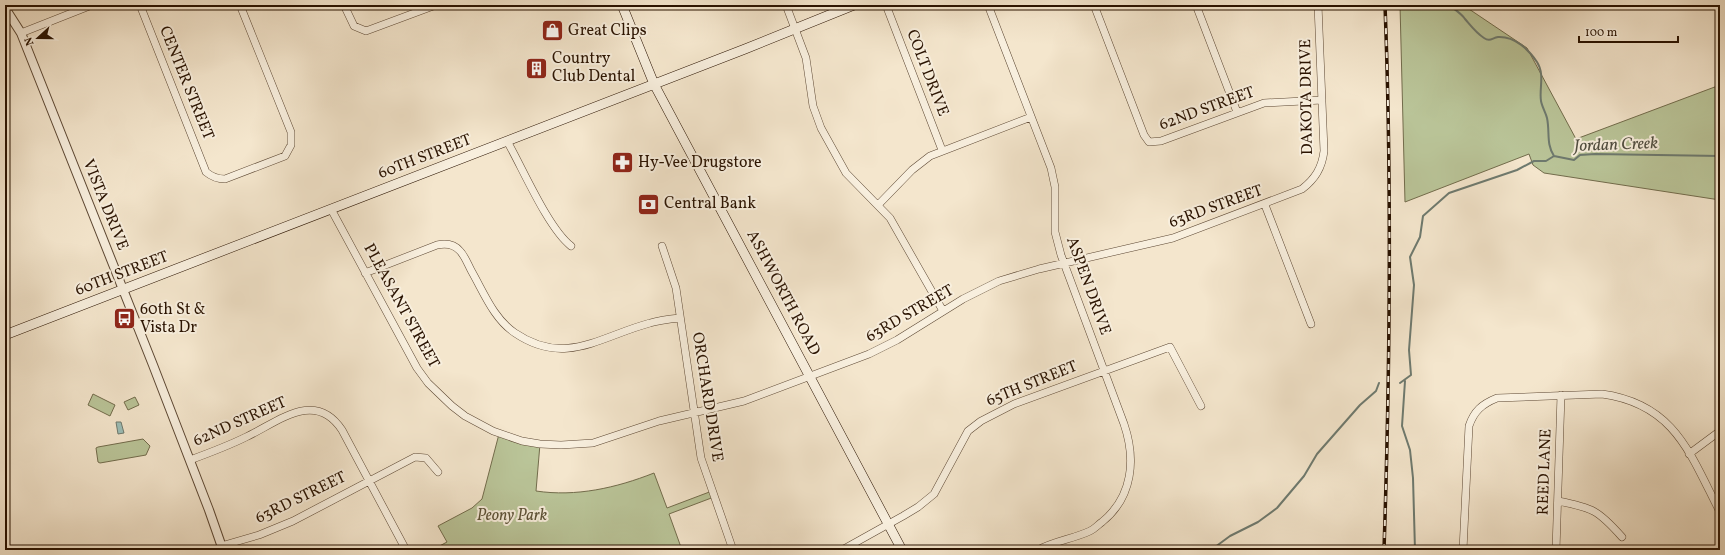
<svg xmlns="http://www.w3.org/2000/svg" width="1725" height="555" viewBox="0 0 1725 555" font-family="Vollkorn,serif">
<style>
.green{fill:#bac599;stroke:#726c4c}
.water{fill:#9cbfb9;stroke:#6e7a6f}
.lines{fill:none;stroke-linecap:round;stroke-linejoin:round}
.stream{stroke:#6e7a6f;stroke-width:2}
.minor-casing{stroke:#5c4733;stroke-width:8}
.tertiary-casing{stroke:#5c4733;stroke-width:10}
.secondary-casing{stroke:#291200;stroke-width:10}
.minor{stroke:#f8efde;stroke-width:7}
.tertiary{stroke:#f8efde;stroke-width:8}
.secondary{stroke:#f8efde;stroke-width:9}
.rail-casing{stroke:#291200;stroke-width:3.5}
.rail{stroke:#f8efde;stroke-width:2;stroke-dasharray:6;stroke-linecap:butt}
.labels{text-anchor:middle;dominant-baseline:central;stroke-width:4;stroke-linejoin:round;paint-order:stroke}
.poi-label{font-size:16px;fill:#291200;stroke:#f8efde;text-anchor:start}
.street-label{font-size:16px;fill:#291200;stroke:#f8efde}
.park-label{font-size:16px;font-style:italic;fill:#5c5136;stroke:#f8efde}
.water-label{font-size:17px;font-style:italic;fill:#514f41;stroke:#f8efde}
</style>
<rect width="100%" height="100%" fill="#f4e6cd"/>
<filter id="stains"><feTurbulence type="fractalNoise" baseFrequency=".005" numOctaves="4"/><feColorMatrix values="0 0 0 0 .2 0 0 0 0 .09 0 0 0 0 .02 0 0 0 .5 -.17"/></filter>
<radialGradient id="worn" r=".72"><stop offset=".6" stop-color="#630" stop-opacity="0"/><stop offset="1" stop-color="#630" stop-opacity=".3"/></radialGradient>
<path class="green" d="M1400 5H1463L1527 48 1576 139 1720 85V200L1544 173 1533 165 1529 154 1405 202Z
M93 394 115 405 110 416 88 405Z
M135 397 139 405 128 410 124 402Z
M499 434 540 444 536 491C576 497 616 488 654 473L667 508 712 491 714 497 669 514 682 550H432L447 542 438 526 472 508 482 499Z
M143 439 150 446 146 455 100 463 98 462 96 448 98 447Z"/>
<path class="water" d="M121 422 124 433 118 434 116 422Z"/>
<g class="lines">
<path class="stream" d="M1449 5C1454 9 1462 14 1465 19 1471 26 1476 33 1484 38 1490 42 1492 38 1498 37 1515 36 1529 50 1537 62 1545 74 1539 89 1541 101 1542 107 1546 113 1547 118 1550 132 1546 144 1554 156L1574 160 1580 155 1595 154 1720 156
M1405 381 1402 426 1410 450 1413 478 1415 550
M1400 383 1411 375 1409 350 1414 285 1410 257 1420 237 1423 216 1449 193 1517 170 1534 161H1546L1554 156
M1211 550 1230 536 1258 522 1277 508 1304 476 1317 454 1360 405 1376 391 1379 383"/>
<defs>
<path id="minor" d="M140 5 206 172C212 177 217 179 225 179L285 156 291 145V132L240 5
M344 5 354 26 366 31 436 5
M786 5 806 58 813 106 821 128 846 173 890 218 943 311
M886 5 942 150
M988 5 1051 168 1055 187V232L1061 255 1124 424C1136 459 1133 497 1102 522 1098 525 1094 529 1090 531 1073 539 1054 541 1038 550
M1094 5 1144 135 1149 142 1161 141 1264 103 1322 100
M1196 5 1237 112
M21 33 92 5
M507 141C523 169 548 228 571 246
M879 204 912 170 930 156 1031 117
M1265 205 1311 324
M331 209 417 368 428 383 452 406 465 416 493 431 522 441 540 444 561 445 593 443 659 421 744 401 869 354 897 340 963 299 999 281 1039 269 1173 238 1302 189C1315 179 1322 168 1324 151L1318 5
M662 246 676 288 701 458 733 550
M365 273 437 245C446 243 454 244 460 251 465 256 468 265 472 272 484 293 494 319 515 333 565 367 601 336 650 323 660 320 670 319 680 318
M1689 454 1720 431
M190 460C209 453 228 446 246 437 278 422 315 389 342 430L406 550
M1558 501C1593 508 1598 510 1622 537
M221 546 259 535 293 521 415 457 426 458 438 472
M842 550 903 516 918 507 934 494 968 431 981 421 1014 404 1170 347 1201 406
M1463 550 1469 426C1474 411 1482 404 1497 398L1602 394C1675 404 1690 454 1720 512
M1556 550 1561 395"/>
<path id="tertiary" d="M5 8 21 33 153 365 209 510 223 550"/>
<path id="secondary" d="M622 5 654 84 902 550
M1718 5 1720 7
M5 335 745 49 854 5"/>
</defs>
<use href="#minor" class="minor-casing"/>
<use href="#tertiary" class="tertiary-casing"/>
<use href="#secondary" class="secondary-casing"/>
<use href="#minor" class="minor"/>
<use href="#tertiary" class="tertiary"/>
<use href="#secondary" class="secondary"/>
<defs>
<path id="rail" d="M1384 550C1390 368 1392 187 1385 5"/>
</defs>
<use href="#rail" class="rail-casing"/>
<use href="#rail" class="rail"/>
</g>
<defs>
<symbol id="shop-square" viewBox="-11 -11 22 22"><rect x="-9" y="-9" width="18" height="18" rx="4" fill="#8f2418" stroke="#f8efde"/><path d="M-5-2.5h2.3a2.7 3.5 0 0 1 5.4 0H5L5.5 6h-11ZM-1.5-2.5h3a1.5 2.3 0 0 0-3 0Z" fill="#fff"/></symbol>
<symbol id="building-square" viewBox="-11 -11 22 22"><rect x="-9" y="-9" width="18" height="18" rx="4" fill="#8f2418" stroke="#f8efde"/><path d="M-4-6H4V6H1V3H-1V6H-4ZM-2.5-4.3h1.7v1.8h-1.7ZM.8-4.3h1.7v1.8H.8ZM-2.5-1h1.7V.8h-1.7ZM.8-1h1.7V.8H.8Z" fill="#fff"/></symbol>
<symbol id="pharmacy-square" viewBox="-11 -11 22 22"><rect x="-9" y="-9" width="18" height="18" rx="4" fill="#8f2418" stroke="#f8efde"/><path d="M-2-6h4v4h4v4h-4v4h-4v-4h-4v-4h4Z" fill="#fff"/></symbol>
<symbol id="bank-square" viewBox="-11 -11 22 22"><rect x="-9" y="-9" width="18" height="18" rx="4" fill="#8f2418" stroke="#f8efde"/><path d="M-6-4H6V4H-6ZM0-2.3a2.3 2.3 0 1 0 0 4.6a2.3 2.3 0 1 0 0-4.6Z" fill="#fff"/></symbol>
<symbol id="bus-square" viewBox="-11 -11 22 22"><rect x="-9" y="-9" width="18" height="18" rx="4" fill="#8f2418" stroke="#f8efde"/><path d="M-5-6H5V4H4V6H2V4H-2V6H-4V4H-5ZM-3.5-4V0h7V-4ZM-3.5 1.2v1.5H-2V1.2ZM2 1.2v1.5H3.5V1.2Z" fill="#fff"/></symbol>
</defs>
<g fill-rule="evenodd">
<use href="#shop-square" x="540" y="18" width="25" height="25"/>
<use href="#building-square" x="524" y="56" width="25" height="25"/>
<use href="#pharmacy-square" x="610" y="150" width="25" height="25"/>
<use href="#bank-square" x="636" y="192" width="25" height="25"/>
<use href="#bus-square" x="112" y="306" width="25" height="25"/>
</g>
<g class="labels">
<g class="poi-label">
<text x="568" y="31">Great Clips</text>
<text x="552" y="59">Country<tspan x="552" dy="18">Club Dental</tspan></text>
<text x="638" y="163">Hy-Vee Drugstore</text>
<text x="664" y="204">Central Bank</text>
<text x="140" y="310">60th St &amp;<tspan x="140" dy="18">Vista Dr</tspan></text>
</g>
<g class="street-label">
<text transform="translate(927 73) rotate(69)">COLT DRIVE</text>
<text transform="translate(186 83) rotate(68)">CENTER STREET</text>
<text transform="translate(1307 97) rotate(-91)">DAKOTA DRIVE</text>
<text transform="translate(1207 109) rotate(-20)">62ND STREET</text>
<text transform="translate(425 157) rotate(-21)">60TH STREET</text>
<text transform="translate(105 205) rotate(68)">VISTA DRIVE</text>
<text transform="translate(1216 207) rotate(-20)">63RD STREET</text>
<text transform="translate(122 274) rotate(-21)">60TH STREET</text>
<text transform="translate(1088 286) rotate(70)">ASPEN DRIVE</text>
<text transform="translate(783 293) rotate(62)">ASHWORTH ROAD</text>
<text transform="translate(401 306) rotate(61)">PLEASANT STREET</text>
<text transform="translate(910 314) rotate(-30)">63RD STREET</text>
<text transform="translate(1032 384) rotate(-22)">65TH STREET</text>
<text transform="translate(707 397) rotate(81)">ORCHARD DRIVE</text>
<text transform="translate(240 422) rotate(-24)">62ND STREET</text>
<text transform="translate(1545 472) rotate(-88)">REED LANE</text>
<text transform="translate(301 498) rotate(-26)">63RD STREET</text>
</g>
<g class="park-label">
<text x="512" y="516">Peony Park</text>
</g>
<g class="water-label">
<text transform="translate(1616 145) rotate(-2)">Jordan Creek</text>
</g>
</g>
<rect width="1725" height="555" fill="none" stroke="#f4e6cd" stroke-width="20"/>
<rect x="6" y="6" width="1713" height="543" fill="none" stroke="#291200" stroke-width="2"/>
<rect x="10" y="10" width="1705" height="535" fill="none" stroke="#291200"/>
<g transform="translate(38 38) rotate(249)" stroke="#f8efde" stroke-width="3" paint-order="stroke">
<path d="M0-3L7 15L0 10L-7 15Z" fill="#291200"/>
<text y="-6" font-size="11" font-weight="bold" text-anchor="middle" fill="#291200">N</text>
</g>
<path d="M1579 36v6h99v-6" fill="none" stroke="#291200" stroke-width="2"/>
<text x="1585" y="36" font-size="12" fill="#291200" stroke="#f8efde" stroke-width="3" paint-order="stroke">100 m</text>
<rect width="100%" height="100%" filter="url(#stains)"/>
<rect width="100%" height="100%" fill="url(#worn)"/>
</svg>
